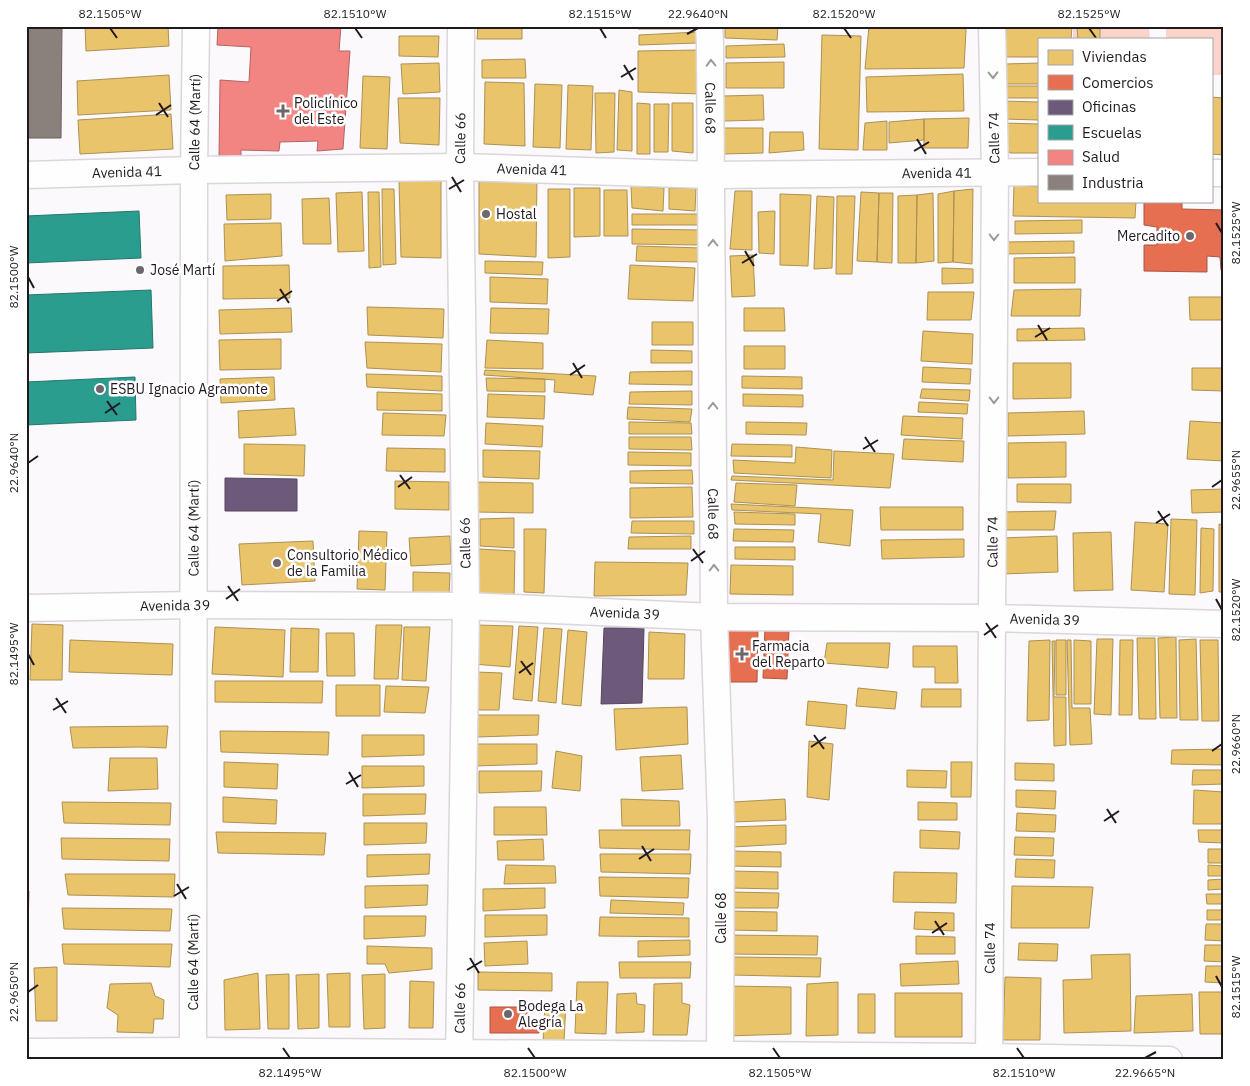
<svg xmlns="http://www.w3.org/2000/svg" width="1250" height="1086" viewBox="0 0 1250 1086" font-family="'IBM Plex Sans',sans-serif">
<style>
.green{fill:#fad4cb}
.homes{fill:#e9c46a;stroke:#ad9154}
.shops{fill:#e76f51;stroke:#ac5542}
.offices{fill:#6d597a;stroke:#56465f}
.schools{fill:#2a9d8f;stroke:#27756e}
.health{fill:#f28482;stroke:#b36465}
.industry{fill:#8a817c;stroke:#6a6260}
.lines{fill:none;stroke-linecap:round;stroke-linejoin:round}
.street-casing{stroke:#dbd6db;stroke-width:29}
.street{stroke:#fefefe;stroke-width:26}
.oneway{stroke:#9b979a}
.ticks{fill:none;stroke:#211920;stroke-width:2}
.poi-dot{fill:#6d676d;stroke:#fff;stroke-width:2}
.labels{text-anchor:middle;dominant-baseline:central;stroke-width:5;stroke-linejoin:round;paint-order:stroke}
.poi-label{font-size:14px;fill:#211920;stroke:#fff;text-anchor:start}
.street-label{font-size:14px;fill:#211920;stroke:#fff}
.neatline{fill:none;stroke:#211920;stroke-width:2}
.ticks-label{font-size:12px;text-anchor:middle;fill:#211920}
</style>
<rect width="100%" height="100%" fill="#fbf9fb"/>
<path class="green" d="M1073 26H1149L1150 39H1073Z
M1166 26H1224V75H1211V39H1166Z"/>
<path class="homes" d="M85 26H168L169 46 86 51Z
M478 26H522V39H477Z
M638 26H691V29H638Z
M725 26H778L777 40 725 38Z
M869 26H965L966 30 964 68 865 69Z
M1006 26H1072L1071 39H1039V57H1005Z
M1100 26V39H1078L1077 28Z
M698 32 697 43 639 45V35Z
M822 35 861 36 858 150 819 149Z
M399 36H439L438 57 399 56Z
M784 44 785 57 726 58V46Z
M699 50 701 94 638 92V51Z
M525 59 526 78H482V60Z
M784 62V88H726V63Z
M439 63 440 92 403 94 401 64Z
M1039 63V84H1005V64Z
M963 74 964 111 867 112 866 77Z
M169 75 171 110 78 115 77 81Z
M363 76 390 77 387 149 360 148Z
M485 82 524 83 525 146 484 144Z
M535 84 562 85 560 148 533 147Z
M568 85 593 86 591 150 566 149Z
M1004 86H1039V98H1005Z
M619 90 632 92V151L617 150Z
M595 93H615L614 152 596 153Z
M763 95 764 120 724 121 723 96Z
M1211 97 1224 98V155L1211 154Z
M398 98H440L439 145 400 143Z
M1003 101 1039 102V120L1003 119Z
M637 103 650 104V154H637Z
M672 103H693V153L672 151Z
M654 104H669L668 152H654Z
M171 114 173 149 80 154 78 120Z
M969 118 968 148H924V119Z
M924 119V140L889 143V122Z
M887 121V150H863L865 123Z
M1003 123 1039 124V153H1010L1003 143Z
M722 128H763V153L723 154Z
M770 132H803L804 150 769 153Z
M479 176 537 178 536 257 479 254Z
M441 179V258L401 257 399 180Z
M1014 185 1039 187V201H1136L1135 218 1013 216Z
M631 186 664 188 663 211 632 208Z
M574 188H600V236L574 237Z
M669 188H696L695 211 669 209Z
M382 189H394L396 264 383 265Z
M548 189H570V257L548 258Z
M973 189 972 264 953 262 954 191Z
M604 190H627L628 236H604Z
M735 191H752V250L730 249Z
M954 191 953 262 938 263V194Z
M362 192 364 251 338 252 336 193Z
M368 192H379L381 267 369 268Z
M861 192 879 193 877 262 857 261Z
M879 193H893L892 263 877 262Z
M933 193 934 261 916 263 917 195Z
M271 194V219L227 220 226 195Z
M780 194 811 195 808 266 780 265Z
M917 195 916 263H898V196Z
M817 196 834 197 832 268 814 269Z
M837 196H855L852 274H836Z
M329 198 331 244H303L302 199Z
M775 211 774 254 759 253 758 212Z
M632 214H699L700 225H632Z
M1082 220V233L1015 234V221Z
M281 223 282 256 225 261 224 224Z
M632 229 700 230 699 245 632 244Z
M1074 241V253L1006 254V242Z
M637 246 702 248V262L636 261Z
M753 255 755 296 732 297 730 256Z
M1075 257V283H1014V258Z
M485 261 543 262 542 275 485 273Z
M289 265 290 298 223 299V266Z
M630 265 695 268 693 301 628 299Z
M942 268 973 269V283L942 284Z
M490 277 548 279 547 304 490 302Z
M1081 289 1080 316H1011L1014 290Z
M928 292H974L971 320H927Z
M1189 297H1224V320H1190Z
M367 307 444 309 443 338 368 335Z
M291 308 292 332 220 334 219 310Z
M491 308 549 309 548 334 490 333Z
M744 308H784L785 331H744Z
M652 322H693V345H652Z
M1084 328 1085 340 1017 341V329Z
M923 331 973 334 972 364 921 361Z
M281 339V369L220 370 219 340Z
M487 340 543 343V369L485 368Z
M365 342 442 344 441 372 367 368Z
M744 346H785V369H744Z
M651 350 692 351V363H651Z
M1013 363H1071V398L1013 399Z
M923 367 971 369 970 384 922 382Z
M1192 368H1224V391L1192 390Z
M485 370 596 376 593 395 554 392 555 380 484 375Z
M692 371V385L629 384 630 372Z
M366 374 442 376V391L367 387Z
M742 376 802 377V389L742 388Z
M274 377 275 400 221 403 220 379Z
M486 378 545 379V392L487 391Z
M922 389 970 390 969 401 920 398Z
M692 391V405L629 404 630 392Z
M377 392 442 394V411L377 410Z
M488 394 545 396 544 419 487 417Z
M743 394 803 395V407L743 406Z
M919 402 968 404 967 414 918 412Z
M628 407 692 409 690 422 627 419Z
M294 408 296 435 239 438 238 411Z
M1084 411 1085 434 1008 436V413Z
M383 413 446 415 444 436 382 435Z
M903 416 963 418 962 439 901 435Z
M1190 421 1224 423V461L1187 459Z
M629 422 691 423 692 434H629Z
M746 422 807 423 806 435 746 434Z
M486 423 543 426 542 447 485 444Z
M629 437H691L692 450 629 449Z
M904 439 964 441 963 462 902 459Z
M1066 442V477L1008 478V443Z
M244 444 305 445 304 476 244 474Z
M732 444 792 445V457L731 456Z
M796 447 832 450 831 478 734 473 733 460 795 463Z
M387 448 445 449V472L386 471Z
M483 450 540 451 539 479 483 477Z
M834 451 894 454 890 488 731 480 732 476 833 480Z
M628 452 691 453V466L628 465Z
M692 470 693 484 630 483V471Z
M395 481 449 482V510L395 509Z
M475 482 533 483V513L475 512Z
M736 483 797 485 795 506 734 502Z
M1017 484H1071V503L1017 502Z
M692 487 693 517 630 518V488Z
M1224 489V512L1192 513 1191 490Z
M731 504 853 510 850 546 818 542 821 514 732 510Z
M880 507H963V530H881Z
M1056 511 1054 530H1001L1000 512Z
M734 512 795 514V525L735 524Z
M514 518V548L480 546V519Z
M1171 519 1197 520 1195 595 1169 594Z
M632 521H694V534L631 533Z
M1135 522 1168 524 1164 592 1131 590Z
M1219 524 1224 525V592H1219Z
M1201 528 1214 529 1213 591 1200 593Z
M524 529H546L544 593 524 592Z
M734 529 794 530 793 542 733 541Z
M359 531 387 532 385 590 357 589Z
M1111 532 1113 590 1074 591 1073 533Z
M450 536 451 564 411 566 409 538Z
M691 536V549H628L629 537Z
M1057 536 1058 572 1002 574 1001 538Z
M964 539V557L882 559 881 540Z
M313 541 315 581 242 585 239 544Z
M735 547H795V560L735 559Z
M479 549 515 551 514 598 477 597Z
M595 562 688 563 686 595 594 596Z
M731 565 793 566V595L730 594Z
M413 572 450 573 449 597 413 596Z
M32 624 63 625 62 680H30Z
M376 625H402L398 679H374Z
M476 625 513 626 510 667 473 664Z
M519 626 538 627 532 701 513 699Z
M215 627 285 630 283 677 212 674Z
M404 627H430L426 681 402 680Z
M291 628 319 629 318 672H290Z
M544 628 562 629 556 703 538 701Z
M568 630 587 632 581 706 562 704Z
M649 632 685 634 684 679H648Z
M326 633H354L355 676H327Z
M1176 637 1177 718H1160L1158 638Z
M1137 638H1155L1156 719H1139Z
M1097 639H1113L1111 715 1094 714Z
M1196 639 1198 720H1180L1179 640Z
M70 640 173 644 172 675 69 672Z
M1050 640 1049 720 1027 721 1029 641Z
M1056 640H1066V695H1056Z
M1067 640H1071L1072 708H1090L1092 744 1070 745Z
M1074 640 1091 641V704H1074Z
M1120 640H1133L1132 715H1119Z
M1200 640H1218L1219 721H1202Z
M1052 641H1055L1054 697H1066V745L1054 746Z
M827 643H890L888 668 824 663Z
M913 646H957L958 683H935V667H913Z
M476 672 502 673 499 710H476Z
M215 681H323L322 703 215 702Z
M336 685H380V716H336Z
M386 686 429 687 425 713 384 712Z
M858 688 897 692 895 709 856 706Z
M922 689H961V707H921Z
M808 701 847 705 845 729 806 725Z
M687 707 688 744 616 750 614 709Z
M477 715H539L538 735 477 737Z
M168 726 166 748 142 747 73 748 70 727Z
M220 731 329 732 328 755 221 752Z
M362 735H424V755L362 757Z
M809 741 833 744 829 800 807 797Z
M475 744H537V764L475 766Z
M1224 749V765L1171 764 1172 750Z
M556 751 582 756 580 791 552 788Z
M681 755 683 789 642 791 640 757Z
M110 758H157L158 789 108 791Z
M224 762 278 764 277 789 224 787Z
M951 762H972L971 797H951Z
M1015 763 1054 764V781L1015 780Z
M362 766H424V786L362 788Z
M907 770 947 771 946 788 907 787Z
M1193 770H1224V784L1192 785Z
M479 771H542L541 791 479 793Z
M1016 790 1056 791 1055 809 1016 807Z
M1194 790 1224 792V824H1193Z
M363 794H426L425 814 363 816Z
M223 797 277 800 276 824 223 822Z
M621 799 679 801 680 826H622Z
M785 799 786 820 733 822V802Z
M62 802 171 803 170 825 64 823Z
M918 802 957 803V820H918Z
M494 807H546L547 835H494Z
M1017 813 1056 815 1055 832 1016 831Z
M364 823H427L426 843 364 845Z
M786 825V844L732 847 731 827Z
M599 830H690L689 850 600 848Z
M920 830 960 832 959 849 920 848Z
M1198 830H1224V843L1199 842Z
M216 832 326 833 324 855 218 853Z
M1015 837 1054 838 1053 856 1014 855Z
M61 838 170 839 169 861 62 859Z
M543 839 544 860H498L497 841Z
M1208 849H1224V863H1208Z
M730 851 781 852V867L729 866Z
M430 854 429 874 367 877V855Z
M600 854H691L690 874 601 872Z
M1016 859 1055 860 1054 878 1015 877Z
M506 865 555 866 556 883 504 884Z
M1208 865 1224 866V876H1208Z
M730 871 778 872V889L730 888Z
M894 872 957 873 956 903 893 902Z
M65 874H175L174 897 68 895Z
M599 877 689 878 688 898 600 896Z
M1224 879V889L1208 890V880Z
M428 885 427 905 365 908V886Z
M1012 886 1093 887 1089 928H1011Z
M545 888V908L483 911V889Z
M26 891H29L28 928H26Z
M729 892 779 893 778 908H731Z
M1206 894H1224V904H1207Z
M611 900 684 903 683 915 610 913Z
M62 908 172 909 170 931 64 929Z
M1207 910H1224V920H1207Z
M728 911 777 912V931L728 930Z
M915 912 954 913V931L914 929Z
M485 915H547V935L485 937Z
M364 916H426L425 936 364 939Z
M600 917 689 918V937L599 936Z
M1206 924H1224V941L1205 940Z
M728 935 818 936 817 955 729 954Z
M916 936 955 937V954H916Z
M690 940V955L638 957V941Z
M527 941 528 964 485 966 484 943Z
M1019 943 1058 944 1057 961 1018 960Z
M62 944H172L170 967 64 964Z
M1205 945H1224V962L1204 961Z
M367 946 432 948V969L389 973 385 964H367Z
M1130 954 1131 1031 1064 1033 1063 980 1092 979 1091 955Z
M731 957 821 958 820 977 731 975Z
M958 961 959 984 901 986 900 964Z
M619 962H691L690 978H620Z
M1206 966H1224V983L1205 982Z
M57 967V1021H36L34 968Z
M478 972 552 973V991L478 990Z
M258 973 260 1029 225 1030 224 980Z
M350 973V1027H329L327 974Z
M289 974V1029H268L266 975Z
M319 974V1028L298 1029 296 975Z
M385 974V1028L364 1029 362 975Z
M1005 977 1041 978 1040 1040H1003Z
M410 981 434 982 433 1028H409Z
M577 982H608L606 1034 575 1033Z
M838 982V1035L806 1036 807 984Z
M151 983 155 996 164 1000 163 1019H154L153 1033 117 1032 118 1015 107 1008 110 984Z
M682 983V1003L690 1005 687 1035H653L654 984Z
M725 986 791 987V1034L726 1036Z
M1199 992H1224V1034H1200Z
M636 993 637 1004 645 1005 644 1032 616 1033 617 994Z
M895 993H962V1037H895Z
M858 994H875V1033H858Z
M1192 994 1193 1031 1134 1033 1136 996Z
M545 1002 566 1003 564 1042H543Z"/>
<path class="shops" d="M1144 201H1182V209L1224 210V270H1221L1220 257 1207 256V272L1144 271V245H1157V227L1144 225Z
M726 627H758L757 682H725Z
M765 628 789 629 787 679 763 678Z
M490 1007H527V1021H539V1033H490Z"/>
<path class="offices" d="M225 478 297 479V511H225Z
M604 628H644L642 703 601 704Z"/>
<path class="schools" d="M139 211 141 258 26 263V216Z
M151 290 153 348 26 353V295Z
M135 377 136 420 26 425V382Z"/>
<path class="health" d="M218 26H341L339 51H350L343 149 317 151 318 141 280 142 279 151 241 150V158L219 157 220 80 249 82 251 47 217 45Z"/>
<path class="industry" d="M26 26H62L61 138H26Z"/>
<g class="lines">
<defs>
<g id="street">
<path id="s1" d="M709 26 710 44 714 617 721 819 720 1060"/>
<path d="M1211 173H1224"/>
<path id="s2" d="M26 175 194 170 460 167 712 175 1039 172"/>
<path id="s3" d="M26 608 193 605 466 606 714 617 992 618 1224 624"/>
<path d="M26 1052 193 1051 989 1057 1169 1060"/>
<path id="s4" d="M193 1060 194 170 196 26"/>
<path id="s5" d="M459 1060 466 606 460 167 461 26"/>
<path id="s6" d="M989 1060 995 172 992 26"/>
</g>
</defs>
<use href="#street" class="street-casing"/>
<use href="#street" class="street"/>
</g>
<defs><path id="oneway-chevron" d="M-2-3.5L2.5 0L-2 3.5" fill="none" stroke-width="1.6" stroke-linecap="round" stroke-linejoin="round" transform="scale(1.25)"/></defs>
<g class="oneway">
<use href="#oneway-chevron" transform="translate(711 63) rotate(-91)"/>
<use href="#oneway-chevron" transform="translate(993 75) rotate(89)"/>
<use href="#oneway-chevron" transform="translate(994 237) rotate(90)"/>
<use href="#oneway-chevron" transform="translate(713 243) rotate(-90)"/>
<use href="#oneway-chevron" transform="translate(994 400) rotate(90)"/>
<use href="#oneway-chevron" transform="translate(713 406) rotate(-90)"/>
<use href="#oneway-chevron" transform="translate(714 568) rotate(-90)"/>
</g>
<path class="ticks" d="M110 28 117 38M355 28 362 38M600 28 606 38M844 28 851 38M1089 28 1096 38M687 34 698 28M624 65 633 80M621 77 636 68M159 103 168 117M156 115 171 105M917 139 926 154M914 151 929 142M452 177 461 192M449 189 464 180M1216 223 1222 233M745 251 754 266M742 263 757 254M28 277 34 288M280 289 289 303M277 301 292 291M1038 325 1047 340M1035 337 1050 328M573 363 582 378M570 375 585 365M107 401 117 415M105 413 120 403M865 437 875 452M863 449 878 440M28 463 38 456M400 475 410 489M398 487 412 477M1212 487 1222 480M1158 511 1168 526M1156 523 1170 514M693 549 703 563M691 561 705 551M228 586 238 601M226 599 240 589M1216 599 1222 610M986 623 996 638M984 635 998 625M28 654 34 665M521 661 531 675M519 673 533 663M56 698 66 713M53 710 68 701M814 735 824 749M811 747 826 737M1212 751 1222 744M349 772 358 787M346 784 361 775M1107 809 1116 823M1104 821 1119 811M642 846 651 861M639 859 654 849M177 884 186 899M174 896 189 887M935 921 944 935M932 933 947 923M470 958 479 973M467 970 482 961M1216 976 1222 987M28 992 38 985M283 1048 290 1058M528 1048 535 1058M773 1048 780 1058M1017 1048 1024 1058M1145 1058 1156 1052"/>
<g class="poi-dot">
<path d="M280.5 103.5h5v5h5v5h-5v5h-5v-5h-5v-5h5z"/>
<circle cx="486" cy="214" r="5"/>
<circle cx="1190" cy="236" r="5"/>
<circle cx="140" cy="270" r="5"/>
<circle cx="100" cy="389" r="5"/>
<circle cx="277" cy="563" r="5"/>
<path d="M739.5 646.5h5v5h5v5h-5v5h-5v-5h-5v-5h5z"/>
<circle cx="508" cy="1014" r="5"/>
</g>
<g class="labels">
<g class="poi-label">
<text x="294" y="103">Policlínico<tspan x="294" dy="16">del Este</tspan></text>
<text x="496" y="214">Hostal</text>
<text x="1180" y="236" text-anchor="end">Mercadito</text>
<text x="150" y="270">José Martí</text>
<text x="110" y="389">ESBU Ignacio Agramonte</text>
<text x="287" y="555">Consultorio Médico<tspan x="287" dy="16">de la Familia</tspan></text>
<text x="752" y="646">Farmacia<tspan x="752" dy="16">del Reparto</tspan></text>
<text x="518" y="1006">Bodega La<tspan x="518" dy="16">Alegría</tspan></text>
</g>
<g class="street-label">
<text stroke="none"><textPath href="#s1" startOffset="82">Calle 68</textPath></text>
<text stroke="none"><textPath href="#s4" startOffset="938">Calle 64 (Martí)</textPath></text>
<text stroke="none"><textPath href="#s5" startOffset="922">Calle 66</textPath></text>
<text transform="translate(994 138) rotate(-91)">Calle 74</text>
<text stroke="none"><textPath href="#s2" startOffset="506">Avenida 41</textPath></text>
<text stroke="none"><textPath href="#s2" startOffset="101">Avenida 41</textPath></text>
<text stroke="none"><textPath href="#s2" startOffset="911">Avenida 41</textPath></text>
<text stroke="none"><textPath href="#s1" startOffset="488">Calle 68</textPath></text>
<text stroke="none"><textPath href="#s4" startOffset="532">Calle 64 (Martí)</textPath></text>
<text transform="translate(465 543) rotate(-91)">Calle 66</text>
<text stroke="none"><textPath href="#s6" startOffset="518">Calle 74</textPath></text>
<text stroke="none"><textPath href="#s3" startOffset="149">Avenida 39</textPath></text>
<text stroke="none"><textPath href="#s3" startOffset="599">Avenida 39</textPath></text>
<text stroke="none"><textPath href="#s3" startOffset="1019">Avenida 39</textPath></text>
<text transform="translate(721 918) rotate(-90)">Calle 68</text>
<text stroke="none"><textPath href="#s6" startOffset="112">Calle 74</textPath></text>
<text stroke="none"><textPath href="#s4" startOffset="98">Calle 64 (Martí)</textPath></text>
<text stroke="none"><textPath href="#s5" startOffset="52">Calle 66</textPath></text>
</g>
</g>
<rect width="1250" height="1086" fill="none" stroke="#ffffff" stroke-width="55"/>
<rect x="1038" y="38" width="175" height="165" fill="#ffffff" stroke="#a6a3a6"/>
<rect x="1048" y="50" width="25" height="15" fill="#e9c46a" stroke="#a6a3a6"/>
<text x="1082" y="62" font-size="15" fill="#211920">Viviendas</text>
<rect x="1048" y="75" width="25" height="15" fill="#e76f51" stroke="#a6a3a6"/>
<text x="1082" y="88" font-size="15" fill="#211920">Comercios</text>
<rect x="1048" y="100" width="25" height="15" fill="#6d597a" stroke="#a6a3a6"/>
<text x="1082" y="112" font-size="15" fill="#211920">Oficinas</text>
<rect x="1048" y="125" width="25" height="15" fill="#2a9d8f" stroke="#a6a3a6"/>
<text x="1082" y="138" font-size="15" fill="#211920">Escuelas</text>
<rect x="1048" y="150" width="25" height="15" fill="#f28482" stroke="#a6a3a6"/>
<text x="1082" y="162" font-size="15" fill="#211920">Salud</text>
<rect x="1048" y="175" width="25" height="15" fill="#8a817c" stroke="#a6a3a6"/>
<text x="1082" y="188" font-size="15" fill="#211920">Industria</text>
<rect x="28" y="28" width="1194" height="1030" class="neatline"/>
<g class="ticks-label">
<text x="110" y="18">82.1505°W</text>
<text x="355" y="18">82.1510°W</text>
<text x="600" y="18">82.1515°W</text>
<text x="698" y="18">22.9640°N</text>
<text x="844" y="18">82.1520°W</text>
<text x="1089" y="18">82.1525°W</text>
<text transform="translate(1236 233) rotate(-90)" y="4">82.1525°W</text>
<text transform="translate(14 277) rotate(-90)" y="4">82.1500°W</text>
<text transform="translate(14 463) rotate(-90)" y="4">22.9640°N</text>
<text transform="translate(1236 480) rotate(-90)" y="4">22.9655°N</text>
<text transform="translate(1236 610) rotate(-90)" y="4">82.1520°W</text>
<text transform="translate(14 654) rotate(-90)" y="4">82.1495°W</text>
<text transform="translate(1236 744) rotate(-90)" y="4">22.9660°N</text>
<text transform="translate(1236 987) rotate(-90)" y="4">82.1515°W</text>
<text transform="translate(14 992) rotate(-90)" y="4">22.9650°N</text>
<text x="290" y="1077">82.1495°W</text>
<text x="535" y="1077">82.1500°W</text>
<text x="780" y="1077">82.1505°W</text>
<text x="1024" y="1077">82.1510°W</text>
<text x="1145" y="1077">22.9665°N</text>
</g>
</svg>
